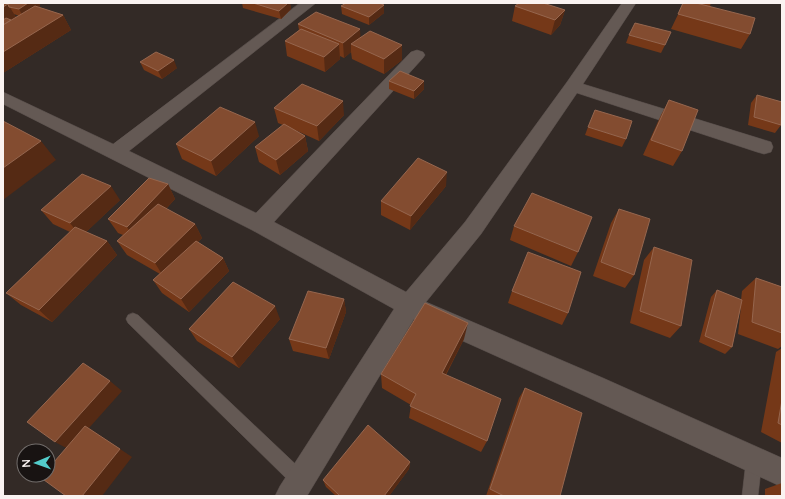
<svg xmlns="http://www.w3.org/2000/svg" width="785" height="499" viewBox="0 0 785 499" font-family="Lato,sans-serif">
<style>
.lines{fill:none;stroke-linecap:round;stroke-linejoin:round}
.service-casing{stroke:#514845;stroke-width:1}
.minor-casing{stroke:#514845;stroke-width:1}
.service{fill:#645954;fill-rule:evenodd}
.minor{fill:#645954;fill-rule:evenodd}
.wall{fill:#753818;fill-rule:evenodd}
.shaded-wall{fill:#552a14}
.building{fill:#834c30;stroke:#96664e}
</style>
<rect width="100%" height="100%" fill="#332a26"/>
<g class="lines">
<defs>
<path id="service" d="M133 313 138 315 306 474 308 480 306 486 300 488 294 486 128 323 126 319 128 315Z
M754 453 760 455 762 461 758 496H742L746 461 748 455Z"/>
<path id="minor" d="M300 3H316L129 151 256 213 411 52 417 50 423 52 425 55 423 58 274 222 406 292 465 222 567 82 622 3H636L583 84 771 142 773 147 771 152 764 154 757 152 577 93 481 234 426 302 603 378 782 458V487L585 396 414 319 307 496H275L280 486 394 309 252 230 3 104V92L113 144Z"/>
</defs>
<use href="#service" class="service-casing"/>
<use href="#minor" class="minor-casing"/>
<use href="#service" class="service"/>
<use href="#minor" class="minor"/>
</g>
<path class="wall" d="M3 3H39L40 6 39 7 63 15 71 30 3 73ZM14 14 19 16 16 17Z
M242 3H290L291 9 281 19 243 8Z
M680 3H711L710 6 750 34 741 49 671 29 683 4Z
M341 6 384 13 369 25 342 14Z
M515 6 565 10 560 25 551 35 512 21Z
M298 24 360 29V37L402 45V60L384 74 352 59 351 52 344 58 340 56V59L325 72 287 56 285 41 299 30Z
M629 35 665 45 661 53 626 43Z
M140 62 177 68 162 79 144 70Z
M389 81H424V89L414 99 389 89Z
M757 95 781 125 775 133 748 125 751 103Z
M669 100 682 151 673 166 643 155 661 115Z
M274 108 344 115 319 141 295 130 305 136 308 151 280 175 259 162 255 147 283 125 278 123Z
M588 127 626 139 622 147 585 135Z
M259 136 216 176 182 159 176 144Z
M168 184 175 199 166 209 195 224 202 238 198 242 223 258 229 271 189 312 162 293 153 280 160 274 127 255 117 241 123 235 118 233 108 219Z
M446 186 410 230 381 215V201Z
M120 200 86 232 107 241 117 255 52 322 21 305 6 293 70 232 53 224 41 210Z
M619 209 634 275 625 288 593 276 611 223Z
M514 226 578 252 571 266 510 240Z
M654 247 681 326 670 338 630 323 644 260Z
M756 278 782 287V346L778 349 738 334 741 306 732 347 725 354 699 342 711 297 717 290 741 300 742 291Z
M512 291 568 313 562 325 508 303Z
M344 299 346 312 329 359 293 351 289 339Z
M280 319 239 368 197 341 189 329Z
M464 339 446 375 487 441 481 452 409 418 411 405 382 388 381 374Z
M782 348V443L761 432 776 352Z
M525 388 560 496H486L519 398Z
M410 462 409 469 389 496H336L326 487 323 480Z
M782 483V496H765V489Z"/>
<path class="shaded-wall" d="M28 3H39L40 6 23 17 19 9Z
M288 3H290L291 9 281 19 279 11Z
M8 4 17 19 3 27V7Z
M384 5V13L369 25V17Z
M565 10 560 25 551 35 555 20Z
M63 15 71 30 3 73V52Z
M360 29 361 44H351V52L344 58 343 43Z
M339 44 340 59 325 72 324 57Z
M402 45V60L384 74V59Z
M174 60 177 68 162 79 158 71Z
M424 81V89L414 99V91Z
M343 101 344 115 319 141 317 126Z
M255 122 259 136 216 176 211 161Z
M305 136 308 151 280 175 276 160Z
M41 141 56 160 3 200V168Z
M447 172 446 186 410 230 411 216Z
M168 184 175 199 136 241 127 227Z
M111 186 120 200 81 237 70 223Z
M195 224 202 238 163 276 155 263Z
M107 241 117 255 52 322 39 310Z
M223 258 229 271 189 312 181 299Z
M344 299 346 312 329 359 326 348Z
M275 306 280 319 239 368 232 357Z
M468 323 464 339 439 387 442 373Z
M110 381 122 391 89 428 132 457 102 496H82L70 450 55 442Z
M410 462 409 469 389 496H384Z"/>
<path class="building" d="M3 3H5L8 4 3 7Z
M5 3H28L19 9 9 7 8 4Z
M253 3H288L279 11Z
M346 3H379L384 5 369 17 341 6Z
M519 3H543L565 10 555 20 515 6Z
M683 3H696L755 18 750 34 678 14Z
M35 6 63 15 3 52V25Z
M316 12 360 29 343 43 298 24Z
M6 18 11 20 3 25V20Z
M635 23 671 32 665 45 629 35Z
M301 29 339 44 324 57 285 41Z
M370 31 402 45 384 59 351 44Z
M156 52 174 60 158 71 140 62Z
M400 71 424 81 414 91 389 81Z
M302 84 343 101 317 126 274 108Z
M757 95 782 102 781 125 754 117Z
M669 100 698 110 682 151 651 140Z
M220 107 255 122 211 161 176 144Z
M595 110 632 121 626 139 588 127Z
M3 121 41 141 3 168Z
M284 124 305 136 276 160 255 147Z
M418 158 447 172 411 216 381 201Z
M82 174 111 186 70 223 41 210Z
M149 178 168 184 127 227 108 219Z
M532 193 592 217 578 252 514 226Z
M158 204 195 224 155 263 117 241Z
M619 209 650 219 634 275 601 262Z
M75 227 107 241 39 310 6 293Z
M196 241 223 258 181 299 153 280Z
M654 247 692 260 681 326 640 311Z
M528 252 581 272 568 313 512 291Z
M756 278 782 287V333L752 322Z
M233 282 275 306 232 357 189 329Z
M717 290 742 300 732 347 705 336Z
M308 291 344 299 326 348 289 339Z
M425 303 468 323 442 373 501 399 487 441 410 406 416 394 381 374Z
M83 363 110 381 55 442 27 422Z
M525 388 582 413 560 496H504L490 489Z
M782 400V425L778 423Z
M368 425 410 462 384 496H340L323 480Z
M85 426 120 449 82 496H66L40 477 42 475H48V469Z"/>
<rect width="785" height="499" fill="none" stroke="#faf3f1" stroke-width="8"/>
<g transform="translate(36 463) rotate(268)"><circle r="19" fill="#181312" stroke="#726d6b"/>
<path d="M0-3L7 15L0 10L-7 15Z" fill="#53cdcb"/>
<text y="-6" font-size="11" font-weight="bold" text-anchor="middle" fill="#faf3f1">N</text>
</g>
</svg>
